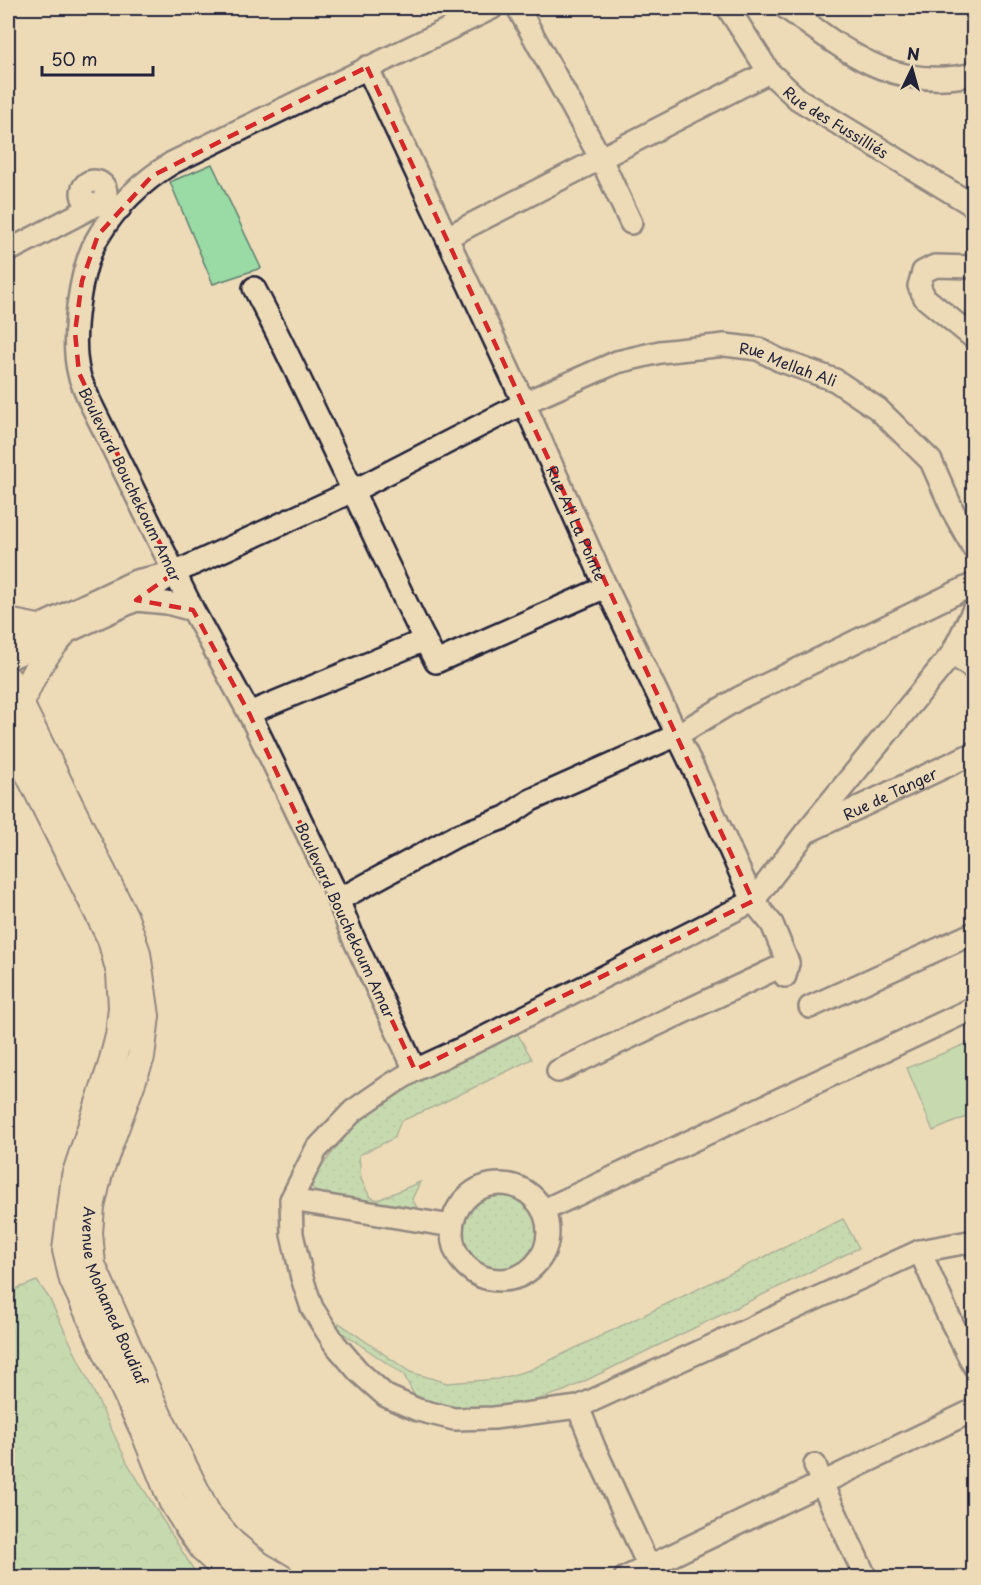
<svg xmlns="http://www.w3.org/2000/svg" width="981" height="1585" viewBox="0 0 981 1585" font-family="'Playpen Sans',sans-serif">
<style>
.grass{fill:url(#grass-dots);stroke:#5e7e70;stroke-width:1.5}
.park{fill:url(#park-crowns);stroke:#5e7e70;stroke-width:1.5}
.pitch{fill:#9adaa4;stroke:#5e7e70;stroke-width:1.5}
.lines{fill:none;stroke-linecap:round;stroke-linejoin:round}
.minor-casing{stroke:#22223b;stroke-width:26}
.major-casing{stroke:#22223b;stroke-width:30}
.minor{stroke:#eddbb8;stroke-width:21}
.major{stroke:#eddbb8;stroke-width:26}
.marked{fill:none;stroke:#d62828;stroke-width:4.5;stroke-dasharray:12 8;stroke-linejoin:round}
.labels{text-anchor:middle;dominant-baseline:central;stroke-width:4.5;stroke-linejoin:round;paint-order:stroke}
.street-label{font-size:15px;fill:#22223b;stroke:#eddbb8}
</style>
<defs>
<pattern id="grass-dots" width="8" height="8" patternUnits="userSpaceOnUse" patternTransform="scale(1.5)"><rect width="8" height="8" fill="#9adaa4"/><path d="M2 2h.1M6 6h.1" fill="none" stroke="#84bb8e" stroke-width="1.8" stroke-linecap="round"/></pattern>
<pattern id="park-crowns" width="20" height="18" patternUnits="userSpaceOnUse" patternTransform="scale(1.5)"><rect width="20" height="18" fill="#9adaa4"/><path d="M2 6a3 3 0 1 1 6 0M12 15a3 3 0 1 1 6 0" fill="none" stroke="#84bb8e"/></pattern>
</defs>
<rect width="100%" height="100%" fill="#eddbb8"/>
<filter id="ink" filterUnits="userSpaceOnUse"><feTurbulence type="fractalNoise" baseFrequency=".0167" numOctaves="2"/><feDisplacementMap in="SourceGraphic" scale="12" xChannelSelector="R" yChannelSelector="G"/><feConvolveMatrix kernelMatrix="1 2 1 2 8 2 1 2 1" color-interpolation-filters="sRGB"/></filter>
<g filter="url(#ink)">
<path class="grass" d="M516 1031 532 1059 440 1104 401 1121 394 1138 359 1155 361 1179 370 1197 378 1200 420 1182 412 1199 418 1209 315 1193 312 1186 317 1173 354 1124 383 1101 429 1072Z
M463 1233a37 37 0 1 1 74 0a37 37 0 1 1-74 0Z
M843 1219 859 1248 564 1391C529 1402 490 1416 452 1411 440 1409 427 1403 416 1399L404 1375 337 1329 339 1323 410 1372 447 1383 498 1379 530 1370Z"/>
<path class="park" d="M8 1269 16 1289 37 1281 49 1298 128 1464 195 1572 185 1577H162L157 1570 143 1577H8Z"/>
<path class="pitch" d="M212 164 261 268 213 284 170 182Z
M973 1041V1114L933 1131 907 1068Z"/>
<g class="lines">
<defs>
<g id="minor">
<path d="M518 8 601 159 631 223"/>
<path id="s1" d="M728 8 769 72 798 99 974 206"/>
<path d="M786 8C848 52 892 92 974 74"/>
<path id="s2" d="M367 67 524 403 606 587 695 772 753 901 772 924 788 963 785 976"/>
<circle cx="94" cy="193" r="12"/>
<path d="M447 237 769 72"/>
<path d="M8 251 98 204 120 208"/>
<path d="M974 267 935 266 923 272 919 286 925 298 974 338"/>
<path d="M254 288C319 411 372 539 436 662L606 587"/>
<path d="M136 600 167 603 193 610"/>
<path d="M974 609 952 654 806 832 753 901 469 1045 415 1070 392 1084 353 1111 316 1150 291 1200 292 1234 302 1278 312 1308 335 1344 359 1372 386 1396 418 1410 454 1419 494 1418 578 1407 920 1251 974 1241"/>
<path d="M8 641 136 581 168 574"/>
<path d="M952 654 974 669"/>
<path id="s3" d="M8 659 136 600 174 573 353 491 524 403 617 362 660 352 725 345 758 349 779 360 835 380 878 409 931 461 953 511 974 549"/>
<path d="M249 713 425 640"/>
<path id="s4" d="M811 830 974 753"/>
<path d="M338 900 456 836 506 817 531 800 677 735 739 698 974 584"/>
<path d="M810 1007 974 933"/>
<path d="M415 1070 353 937 334 889 249 713 193 610 89 400C86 391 81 383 79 374 70 339 80 264 100 234 118 204 143 181 172 163L492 8"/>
<path d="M558 1071 788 963"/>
<circle cx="500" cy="1232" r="48"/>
<path d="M291 1200 452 1226"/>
<path d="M544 1210 974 1008"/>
<path d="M920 1251 947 1313 974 1366"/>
<path d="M578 1407 594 1447 654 1578"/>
<path d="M815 1465 822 1484 866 1578"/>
<path d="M625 1578 974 1410"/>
</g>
<g id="major">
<path d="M8 622 38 628"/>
<path id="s5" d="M8 679 125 918 137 953 146 1016 141 1057 99 1173 91 1207 89 1233 92 1265 159 1417 208 1515 232 1543 259 1565 281 1578"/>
<path d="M20 707C29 679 42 657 61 636"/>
<path d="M8 732 111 939 120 973 122 1007 119 1036 111 1067 75 1176 66 1250 73 1280 143 1429 172 1501 190 1530 205 1551 234 1578"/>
</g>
</defs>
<use href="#minor" class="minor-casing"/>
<use href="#major" class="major-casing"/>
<use href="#minor" class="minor"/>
<use href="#major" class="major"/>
</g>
</g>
<path d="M0 0H981V1585H0ZM367 67 753 901 415 1070 249 713 193 610 136 600 174 573 79 373 75 332 82 281 98 235 152 176Z" fill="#eddbb8" fill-opacity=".55" fill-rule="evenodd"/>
<path class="marked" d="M367 67 753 901 415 1070 249 713 193 610 136 600 174 573 79 373 75 332 82 281 98 235 152 176Z"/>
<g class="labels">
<g class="street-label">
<text stroke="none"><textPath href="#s1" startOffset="160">Rue des Fussilliés</textPath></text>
<text stroke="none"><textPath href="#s3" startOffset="854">Rue Mellah Ali</textPath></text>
<text transform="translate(131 484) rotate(64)">Boulevard Bouchekoum Amar</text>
<text stroke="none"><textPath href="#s2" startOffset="502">Rue Ali La Pointe</textPath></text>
<text stroke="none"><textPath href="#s4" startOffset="87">Rue de Tanger</textPath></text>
<text transform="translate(346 920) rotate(65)">Boulevard Bouchekoum Amar</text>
<text stroke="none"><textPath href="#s5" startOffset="660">Avenue Mohamed Boudiaf</textPath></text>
</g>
</g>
<rect width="981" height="1585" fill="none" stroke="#eddbb8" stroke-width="30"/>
<rect x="15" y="15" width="951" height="1555" fill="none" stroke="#22223b" stroke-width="2" filter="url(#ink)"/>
<g transform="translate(912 69) rotate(5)" stroke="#eddbb8" stroke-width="4.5" paint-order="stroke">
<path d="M0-4.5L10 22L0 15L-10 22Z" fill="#22223b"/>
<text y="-9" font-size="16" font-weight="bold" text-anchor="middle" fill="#22223b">N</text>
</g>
<path d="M42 66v9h111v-9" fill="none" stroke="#22223b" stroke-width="3"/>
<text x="51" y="66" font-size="18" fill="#22223b" stroke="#eddbb8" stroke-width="4.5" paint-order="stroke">50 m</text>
</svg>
